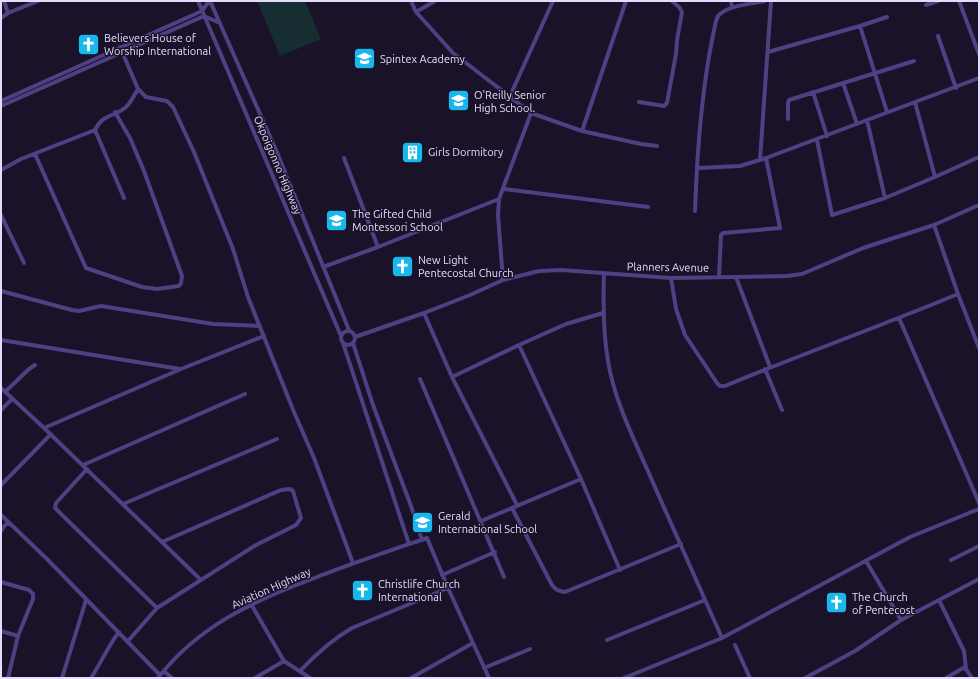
<svg xmlns="http://www.w3.org/2000/svg" width="980" height="679" viewBox="0 0 980 679" font-family="Ubuntu,sans-serif">
<style>
.green{fill:#162e31}
.lines{fill:none;stroke-linecap:round;stroke-linejoin:round}
.street{stroke:#4d4183;stroke-width:4}
.labels{text-anchor:middle;dominant-baseline:central;stroke-width:3;stroke-linejoin:round;paint-order:stroke}
.poi-label{font-size:11px;fill:#e4dcfc;stroke:#191228;text-anchor:start}
.street-label{font-size:11px;fill:#e4dcfc;stroke:#191228}
</style>
<rect width="100%" height="100%" fill="#191228"/>
<path class="green" d="M257 1H305L321 39 280 56Z"/>
<g class="lines">
<path class="street" d="M4 1 8 13
M198 1 341 336
M210 1 276 150 349 330
M411 1 416 12 453 53 531 113 582 131 641 144 657 146
M731 1 732 8
M959 1 979 54
M926 5 938 1
M416 12 435 1
M1 18 8 13 38 1
M860 26 887 17
M938 36 956 88
M120 47 138 89 146 97 167 101 173 107 194 152 233 249 248 297 294 412 314 458 353 563
M768 52 860 26 887 112
M843 83 857 124
M813 92 827 136
M510 96 553 1
M1 101 202 11 209 1
M639 102 664 106 667 103 676 54 677 40 682 12 679 7 672 1
M915 102 935 177
M1 106 204 16 220 23
M788 119V103L789 100 914 61
M867 120 885 198
M582 131 626 1
M817 140 832 215 885 198 935 177 979 157
M35 154 86 268 142 287 157 289 179 286 181 283 182 276 144 171 130 138 115 112
M344 158 378 247
M760 160 771 1
M697 168 740 166 766 158 979 78
M1 170 21 159 95 130
M504 189 648 207
M124 198 95 130C103 114 113 117 125 108 131 103 134 95 138 89
M695 211C697 152 701 93 713 35 715 29 715 19 719 15 728 5 753 4 765 1
M1 215 24 263
M934 225 958 294 979 348
M323 267 378 247 499 199
M604 273C603 303 603 332 608 361 615 404 637 445 654 485 677 536 699 587 722 638
M719 277 721 235 723 233 780 228 766 158
M736 277 770 367
M671 278 676 309 685 335 717 383 720 386H725C802 354 881 326 958 294
M503 280 498 215 499 199 531 113
M1 291 72 310 79 311 101 306 213 324 260 326
M424 313 452 377 517 505
M899 318 979 503
M341 338a7 7 0 1 1 14 0a7 7 0 1 1-14 0Z
M355 337 424 313 470 295 503 280 539 271 561 270 671 278 787 276 802 274 863 248 934 225 979 205
M1 340 180 369
M343 343 409 544
M353 343 373 405 411 506 422 540
M519 345 581 479 620 570
M765 369 782 410
M452 377 519 345 566 324 603 313
M420 379 504 577
M1 388 44 428 201 580
M5 392 29 369 35 365
M1 410 12 399
M44 428 181 369 264 336
M83 465 245 394
M87 469 56 503 55 508 157 608
M1 485 51 434
M123 504 277 439
M512 508 552 585C556 590 558 591 565 592L681 544
M1 515 47 559 160 675
M481 521 581 479
M1 531 5 525 9 523
M951 560 979 546
M866 561 901 620
M442 575 495 552
M1 582 29 590 33 594V599L18 636 8 678
M939 600 964 651 966 669
M251 604 284 661
M1 631 18 636
M607 640 705 600
M128 641 157 608 256 545 296 525 301 518 293 491 290 489 281 490 162 542
M735 645 750 678
M484 668 530 649
M164 671 172 678
M300 671C316 654 331 640 352 628L448 588
M62 678 86 600
M91 678C101 663 108 646 119 632
M158 678C197 627 253 601 312 579 350 564 389 551 427 538L448 588 489 678
M255 678 284 661 310 678
M411 678 473 643
M624 678 722 638 910 537 979 509
M805 678 855 651 901 620 979 579
M946 678 963 668 966 669 972 678"/>
</g>
<defs>
<symbol id="church-square" viewBox="-11 -11 22 22"><rect x="-9" y="-9" width="18" height="18" rx="4" fill="#18b7ec" stroke="#191228"/><path d="M-1.2-6h2.4v3.5h3.3v2.4h-3.3V6h-2.4V-.1h-3.3v-2.4h3.3Z" fill="#fff"/></symbol>
<symbol id="school-square" viewBox="-11 -11 22 22"><rect x="-9" y="-9" width="18" height="18" rx="4" fill="#18b7ec" stroke="#191228"/><path d="M0-5L7-2L0 1L-7-2ZM-4 1L0 2.5L4 1V4Q0 6-4 4Z" fill="#fff"/></symbol>
<symbol id="building-square" viewBox="-11 -11 22 22"><rect x="-9" y="-9" width="18" height="18" rx="4" fill="#18b7ec" stroke="#191228"/><path d="M-4-6H4V6H1V3H-1V6H-4ZM-2.5-4.3h1.7v1.8h-1.7ZM.8-4.3h1.7v1.8H.8ZM-2.5-1h1.7V.8h-1.7ZM.8-1h1.7V.8H.8Z" fill="#fff"/></symbol>
</defs>
<g fill-rule="evenodd">
<use href="#church-square" x="76" y="32" width="25" height="25"/>
<use href="#school-square" x="352" y="46" width="25" height="25"/>
<use href="#school-square" x="446" y="88" width="25" height="25"/>
<use href="#building-square" x="400" y="140" width="25" height="25"/>
<use href="#school-square" x="324" y="208" width="25" height="25"/>
<use href="#church-square" x="390" y="254" width="25" height="25"/>
<use href="#school-square" x="410" y="510" width="25" height="25"/>
<use href="#church-square" x="350" y="578" width="25" height="25"/>
<use href="#church-square" x="824" y="590" width="25" height="25"/>
</g>
<g class="labels">
<g class="poi-label">
<text x="104" y="38">Believers House of<tspan x="104" dy="13">Worship International</tspan></text>
<text x="380" y="59">Spintex Academy</text>
<text x="474" y="95">O'Reilly Senior<tspan x="474" dy="13">High School.</tspan></text>
<text x="428" y="152">Girls Dormitory</text>
<text x="352" y="214">The Gifted Child<tspan x="352" dy="13">Montessori School</tspan></text>
<text x="418" y="260">New Light<tspan x="418" dy="13">Pentecostal Church</tspan></text>
<text x="438" y="516">Gerald<tspan x="438" dy="13">International School</tspan></text>
<text x="378" y="584">Christlife Church<tspan x="378" dy="13">International</tspan></text>
<text x="852" y="597">The Church<tspan x="852" dy="13">of Pentecost</tspan></text>
</g>
<g class="street-label">
<text transform="translate(278 165) rotate(67)">Okpoigonno Highway</text>
<text transform="translate(668 267) rotate(1)">Planners Avenue</text>
<text transform="translate(271 588) rotate(-24)">Aviation Highway</text>
</g>
</g>
<rect width="980" height="679" fill="none" stroke="#e4dcfc" stroke-width="4"/>
</svg>
